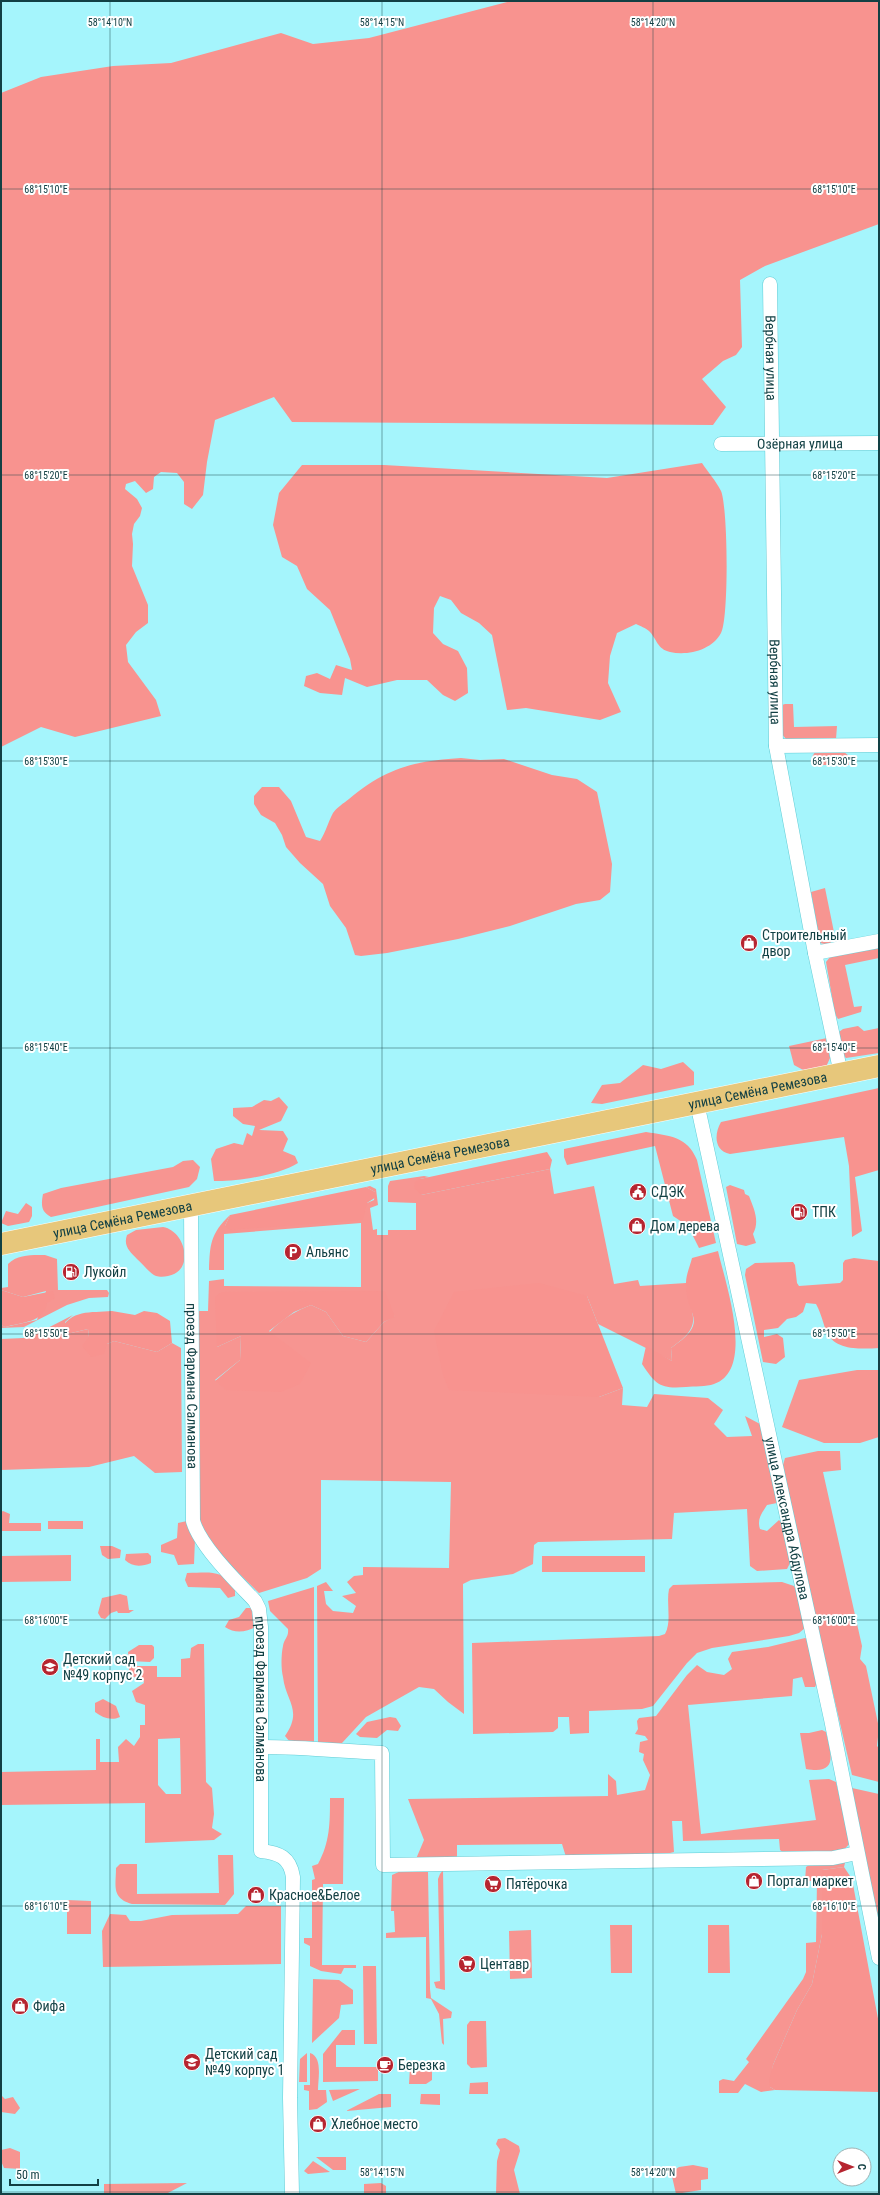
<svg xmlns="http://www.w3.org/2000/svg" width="880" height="2195" viewBox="0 0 880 2195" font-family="'Roboto Condensed',sans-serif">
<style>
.green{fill:#f79591;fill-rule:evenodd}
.forest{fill:#f8938f}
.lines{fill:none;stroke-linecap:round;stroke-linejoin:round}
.street-casing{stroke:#62ccd5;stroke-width:15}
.primary-casing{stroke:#fff;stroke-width:23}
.street{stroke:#fff;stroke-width:14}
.primary{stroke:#e7c77b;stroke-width:22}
.ticks{fill:none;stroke:#124044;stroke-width:1;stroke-opacity:0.45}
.labels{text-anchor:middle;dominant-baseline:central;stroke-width:4;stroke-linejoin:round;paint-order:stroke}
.street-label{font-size:14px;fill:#124044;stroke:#fff}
.poi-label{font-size:14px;fill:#124044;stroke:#fff;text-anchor:start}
.ticks-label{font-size:10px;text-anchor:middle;fill:#124044;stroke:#fff;stroke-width:4;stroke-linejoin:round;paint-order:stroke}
</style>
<rect width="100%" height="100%" fill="#a5f5fc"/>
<path class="green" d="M785 704H793L794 727 837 726 836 739H786L781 733 782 705Z
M815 752H844L849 756V765H814L812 757Z
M825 888 835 937 829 945 820 943 811 892Z
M879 947V958L845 965 854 1007 862 1006 861 1012 838 1019 835 1014 826 962 830 957Z
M858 1026 864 1031 879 1028V1053L846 1058 843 1055 839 1032 843 1029Z
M827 1038 830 1058 826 1067 805 1071 794 1065 789 1046Z
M683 1062 694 1072V1085L602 1104 591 1103 602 1085 620 1083 643 1065 661 1069Z
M279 1097 288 1107 281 1121 259 1130 283 1131 288 1139 283 1151 295 1156 298 1163C280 1175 235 1182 214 1181L211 1159 216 1149 234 1143 243 1145 247 1133 252 1136 255 1126 243 1124 233 1116V1108L252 1107 264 1100 271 1101Z
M193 1160 200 1167 197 1179 189 1187 51 1217C41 1212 41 1205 43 1194L61 1188 173 1167 183 1161Z
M550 1169 554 1194 594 1186 614 1284 638 1280 640 1286 686 1283C691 1318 705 1324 671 1348L672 1361 598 1324 587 1296 599 1397 623 1388 622 1405 647 1407 654 1394 708 1398 723 1410 714 1424 727 1437 752 1436 745 1416 760 1424 769 1445 768 1466 776 1483 777 1503 767 1505C761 1514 757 1520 760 1529L767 1531 779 1520 784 1525 792 1559 787 1569 757 1571 750 1566 747 1509 674 1513 672 1539 538 1542 534 1545 533 1564 513 1574 471 1580 463 1584 464 1714 448 1702 434 1689 419 1687 366 1717 342 1743 331 1744 318 1742 317 1586 326 1582 333 1591H324L326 1604 333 1611 353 1613 356 1606 342 1596 356 1593 347 1582 354 1576 363 1575V1567L449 1568 451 1482 321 1480V1569L307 1578 259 1593 225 1560 199 1528 197 1311H208L209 1281 224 1279V1286L361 1287V1223L224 1234V1270H209C210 1245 210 1234 230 1215L225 1226 367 1203 374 1200 375 1192 366 1187 370 1186 376 1189 378 1205 370 1208 373 1230 377 1229V1235H388V1230H416V1203L388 1202V1186L390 1181 424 1176 429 1177 420 1179 421 1195ZM221 1292 395 1316 384 1322 366 1342 343 1336 326 1312 311 1305C268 1321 252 1354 227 1390L215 1380 240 1360 241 1336 217 1347Z
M730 1185 744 1190 745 1194 749 1196C754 1209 760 1221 753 1234L756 1243 746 1246 737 1244 726 1187Z
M26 1203 32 1207V1216L29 1222 8 1226 1 1223 6 1211 18 1214Z
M163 1227C186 1231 195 1271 168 1276 164 1277 159 1277 156 1276 149 1273 143 1264 137 1259 130 1252 123 1246 127 1235L136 1230Z
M45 1255 57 1259 58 1290H107L109 1293 108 1297 89 1298 67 1305 24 1327 1 1328V1325L5 1327 37 1320 46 1291 23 1297 1 1290V1288L8 1287V1264C18 1254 32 1255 45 1255Z
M73 1315 65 1322 67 1334 88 1329 89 1337 107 1344 114 1341 157 1352 172 1343 181 1348 182 1472 155 1473 134 1456 89 1467 1 1470V1339L24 1338 34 1335Z
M857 1370H879V1437L860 1443H824L782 1427 799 1380Z
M818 1451H840L841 1470 823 1472 862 1646 860 1659 866 1666 879 1728 877 1746 879 1748V1782L852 1775 795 1529 783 1465 785 1458Z
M3 1511 10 1514 9 1523H41V1531H1V1512Z
M48 1521H83V1529H48Z
M187 1521 195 1539 194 1564 178 1565 174 1555 161 1552V1545L177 1538 178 1523Z
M100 1546H112L121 1550 120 1558 108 1559 102 1555Z
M148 1553 151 1556V1563C141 1567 132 1567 125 1560L126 1554Z
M71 1555V1581L1 1582V1556Z
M542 1556H645V1572H542Z
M187 1573C209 1573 219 1569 235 1586V1596L228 1598 220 1588 188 1587 185 1580Z
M782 1582 794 1586 797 1592 805 1628 799 1633 789 1636 712 1648 697 1653 687 1663 653 1706 642 1709 589 1711V1733L570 1734 569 1717H558V1728L553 1732 473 1734 472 1643 659 1636 665 1634C672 1621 666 1604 669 1589L673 1585Z
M314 1587V1742H290L285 1736C303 1710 286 1702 283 1677 281 1669 281 1655 283 1646 284 1639 289 1637 288 1629L270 1611 268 1601Z
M120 1594 127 1596 129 1610H134L129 1613H118L117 1611 111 1613 105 1619 101 1618 98 1613 102 1598Z
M246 1608H253L256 1627C246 1632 235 1634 225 1627L229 1620 239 1617Z
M805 1638 809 1640 817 1683 815 1687H805L802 1677 793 1679 792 1696 688 1705 701 1834 816 1820 809 1780 829 1779 836 1782 850 1843 842 1852 784 1853 780 1850 779 1839 683 1841 682 1821H672L674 1852 666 1854 566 1857 562 1844 457 1845V1857L416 1859 424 1840 408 1799 608 1796V1774L616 1781 617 1795 645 1790 650 1775 643 1760 644 1754 639 1752 640 1742 648 1740 645 1736 635 1734 638 1729 637 1721 639 1718 656 1716 687 1675 697 1665 707 1672 724 1675 732 1669 728 1659 732 1652 768 1647Z
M198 1644H204V1647L206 1782 212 1788 214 1814 212 1828 222 1834 214 1840 145 1843V1803L1 1805V1772L96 1770V1739H100V1762H119L118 1747 126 1739 134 1746 140 1737V1725H145V1705L136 1702 132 1691 144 1683 143 1679 129 1676V1666H157V1677H181V1659L190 1658 191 1648ZM180 1738 181 1794H166L158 1785V1739Z
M139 1645H152L154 1647V1658L150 1662 129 1661 128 1652Z
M103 1699 116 1706 120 1717C111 1721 103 1718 95 1712V1703Z
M390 1717 396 1718 401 1726 398 1731 387 1730 377 1738 360 1737 356 1734 367 1722Z
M822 1730 826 1732C831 1754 839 1775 806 1769L800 1733H809Z
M852 1788 879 1794V1924Z
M330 1798H344L343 1884H323L322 1965H356V1968H344L341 1974 321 1971 310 1966V1946L304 1943V1938H312V1880L315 1879 312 1866 318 1864C330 1842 330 1823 330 1798Z
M218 1855H233L234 1894 225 1905 132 1904C111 1898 116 1886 116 1868L120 1864H137V1894L219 1893Z
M845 1863 844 1867 822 1870V1934L812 1984 797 2010 773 2065 770 2087 775 2090 761 2092 745 2084 738 2093H719V2081L723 2079 734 2081 749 2062 746 2059 803 1979 806 1972V1943L816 1942 817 1881H805L806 1867 809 1865Z
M403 1870 428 1872 430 1989 431 1998 452 2012 451 2018 443 2019 444 2045 442 2043 439 2014 431 1999 426 1998V1937L386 1938V1933L395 1932 394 1911H391L392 1875Z
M443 1870 445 1990 436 1988 434 1982 440 1981 438 1879 440 1874Z
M67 1900 91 1901V1934H67Z
M246 1906H281V1964L103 1967 102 1931 110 1914 126 1915 130 1921H141L172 1915 238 1914Z
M610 1925H632V1973H611Z
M708 1925H729L730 1973H708Z
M531 1930 532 1978 510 1979 509 1931Z
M363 1966H376L377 2044H364Z
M313 1979 339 1980 353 1990V2004L341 2005 339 2018 312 2043Z
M470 2021H486L487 2067 471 2068 467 2064V2025Z
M342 2030H355V2045H336V2067H378V2081L323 2082V2054Z
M307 2053V2082H299L300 2059Z
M310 2053C323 2057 318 2079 318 2090H326L327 2102 317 2109 309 2110V2091L304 2090V2085H310Z
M410 2067 429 2069 432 2072V2080L426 2084H409Z
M488 2082V2094H469L470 2083Z
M360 2089 333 2101 329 2090Z
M379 2094H391V2107L346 2111Z
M421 2094H440V2105L420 2104Z
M1 2095 5 2099 13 2097 20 2108 15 2114 1 2112Z
M505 2138 519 2146 520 2151 514 2170 520 2194H496L497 2161 500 2150 496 2144 498 2139Z
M10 2148 20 2152V2169L4 2168 1 2161V2150Z
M316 2157H346V2170H333Z
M313 2161 330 2172 308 2174 304 2171Z
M693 2165 708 2168V2179L701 2180V2190L676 2194 671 2172 679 2167Z
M187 2183 166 2194H104V2184Z
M381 2183 386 2186V2194H364V2184Z"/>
<path class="forest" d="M511 1H879V224L765 266 740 280 742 347 736 355 723 361 702 379 726 407 713 425 292 422 274 397 215 420 207 462 203 495 192 509 184 504V482L177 473 161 472 154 477 153 489 146 493 135 481 126 484 125 489 137 499 142 508 140 516 134 524 132 534 133 544 132 566 148 605V623L136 632 126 645 128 662 156 700 161 716 75 737 41 727 1 747V93L41 77 113 66 171 63 281 33 313 44 369 38Z
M702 463C708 472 716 481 721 491 728 507 729 619 721 633 712 650 688 656 670 652 657 649 657 639 649 631 646 628 640 626 636 624L617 633 610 656 608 683 621 712 600 720 526 708 507 710 492 635 479 623 461 613 451 600 440 596 434 608 433 633 443 644 458 651 467 668 468 693 455 701 443 695 427 680H397L367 687 345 678 342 695 320 693 304 686 306 676 317 673 330 679 336 665 352 670 350 659 330 610 307 589 297 566 282 557 273 525 279 493 302 465H384L607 478Z
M461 758 480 760 504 759 552 775 577 779 597 792 612 864 610 892 600 900 576 904 510 926 458 939 387 953 361 956 355 955 346 928 330 906 323 884 300 863 286 847 282 835 275 823 261 815 254 804V796L262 787H279L291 801 306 837 320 841C326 832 328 822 333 813 336 808 344 803 349 799 386 768 414 761 461 758Z
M879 1088V1170L855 1177 862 1231 852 1237 849 1166 844 1137 730 1154C714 1151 714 1134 721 1122Z
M646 1132C670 1136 687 1136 697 1160L716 1243 699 1248 688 1226 673 1216 655 1146 567 1165 564 1157V1149Z
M547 1152 552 1160 550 1169 421 1195 414 1187 415 1182 420 1179Z
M366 1187 375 1192 376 1197 367 1203 363 1220 230 1230 225 1226 230 1215Z
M718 1251C725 1282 756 1370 714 1384 706 1387 694 1386 686 1387 660 1389 656 1385 642 1364L646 1346 672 1361 671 1348C712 1320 685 1317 686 1283 686 1275 690 1266 692 1258Z
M854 1258 879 1261V1348C863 1349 836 1351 827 1333 823 1324 822 1315 816 1304L806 1303 803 1312 796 1317 787 1319 778 1328 764 1330V1337L777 1334 783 1338 785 1357 776 1364 763 1362 745 1275 746 1269 755 1263 793 1262 795 1265 797 1283 799 1286 840 1283 843 1280V1263L845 1260Z
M539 1283 587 1296 623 1388 599 1397 449 1390 443 1375 434 1331 454 1292Z
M1 1290 23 1297 53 1291 55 1298 47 1303C44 1323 22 1322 5 1327L1 1325Z
M385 1291 395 1317 384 1322 366 1342 343 1336 326 1312 311 1305 294 1312 269 1331 311 1363 300 1384 281 1392 226 1390 215 1381 240 1360 241 1336 217 1347 215 1297 221 1292Z
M112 1311 135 1315 144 1311 157 1313 170 1321 172 1343 157 1352 114 1341 107 1344 104 1354 91 1357 82 1346 89 1337 88 1329 67 1334 60 1331C71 1309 90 1313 112 1311Z
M844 1867 852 1879 879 2024V2092L775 2090 770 2087 769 2081 773 2065 797 2010 812 1984 822 1934V1870Z"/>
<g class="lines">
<defs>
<g id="street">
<path id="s1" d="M770 284 776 746 815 953 841 1074"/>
<path id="s2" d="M721 444 879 443"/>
<path d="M776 746 879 745"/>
<path d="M815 953 879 941"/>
<path id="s3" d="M697 1103 831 1719 879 1958"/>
<path id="s4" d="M191 1206 193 1521C200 1546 236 1581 255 1601L259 1609 261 1627V1851C279 1853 290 1857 293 1877L290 2098 292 2194"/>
<path d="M261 1747C302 1747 341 1751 382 1753L383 1865 833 1858 857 1853"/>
</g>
<g id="primary">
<path id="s5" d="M1 1244 879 1066"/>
</g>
</defs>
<use href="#street" class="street-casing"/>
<use href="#primary" class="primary-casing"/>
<use href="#street" class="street"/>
<use href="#primary" class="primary"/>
</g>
<path class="ticks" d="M110 1V2194M382 1V2194M653 1V2194M1 189H879M1 475H879M1 761H879M1 1048H879M1 1334H879M1 1620H879M1 1906H879M1 2192H879"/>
<defs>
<symbol id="shop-disc" viewBox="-11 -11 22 22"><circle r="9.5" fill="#b62530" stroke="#fff"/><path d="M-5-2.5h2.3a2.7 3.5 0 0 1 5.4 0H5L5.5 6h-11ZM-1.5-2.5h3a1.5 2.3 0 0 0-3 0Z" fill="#fff"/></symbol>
<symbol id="civic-disc" viewBox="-11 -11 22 22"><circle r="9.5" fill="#b62530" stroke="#fff"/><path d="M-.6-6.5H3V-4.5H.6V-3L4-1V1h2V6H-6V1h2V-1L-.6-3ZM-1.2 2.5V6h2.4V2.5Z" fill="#fff"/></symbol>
<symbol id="fuel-disc" viewBox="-11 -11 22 22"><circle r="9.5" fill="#b62530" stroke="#fff"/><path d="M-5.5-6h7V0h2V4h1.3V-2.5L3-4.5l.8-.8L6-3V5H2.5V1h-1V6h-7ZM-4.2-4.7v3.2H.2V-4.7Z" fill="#fff"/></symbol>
<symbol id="parking-disc" viewBox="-11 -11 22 22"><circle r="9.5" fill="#b62530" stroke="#fff"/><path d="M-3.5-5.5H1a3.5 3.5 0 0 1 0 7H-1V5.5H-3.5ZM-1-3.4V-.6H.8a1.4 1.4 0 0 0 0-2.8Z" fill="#fff"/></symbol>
<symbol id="school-disc" viewBox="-11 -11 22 22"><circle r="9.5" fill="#b62530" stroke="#fff"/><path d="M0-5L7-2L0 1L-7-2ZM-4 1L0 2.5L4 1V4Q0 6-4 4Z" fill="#fff"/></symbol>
<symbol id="supermarket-disc" viewBox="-11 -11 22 22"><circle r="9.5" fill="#b62530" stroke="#fff"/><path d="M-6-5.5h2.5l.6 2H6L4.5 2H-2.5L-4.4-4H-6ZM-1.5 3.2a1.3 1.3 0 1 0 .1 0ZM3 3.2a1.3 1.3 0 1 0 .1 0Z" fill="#fff"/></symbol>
<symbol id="cafe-disc" viewBox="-11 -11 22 22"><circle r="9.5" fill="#b62530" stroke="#fff"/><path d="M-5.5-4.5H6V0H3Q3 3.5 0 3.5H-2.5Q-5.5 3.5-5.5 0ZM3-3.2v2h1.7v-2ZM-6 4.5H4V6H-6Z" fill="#fff"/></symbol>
</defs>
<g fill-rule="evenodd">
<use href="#shop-disc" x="739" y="933" width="20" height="20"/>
<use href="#civic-disc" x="628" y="1182" width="20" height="20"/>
<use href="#fuel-disc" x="789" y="1202" width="20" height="20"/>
<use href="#shop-disc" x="627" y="1216" width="20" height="20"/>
<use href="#parking-disc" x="283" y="1242" width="20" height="20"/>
<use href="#fuel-disc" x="61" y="1262" width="20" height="20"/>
<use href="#school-disc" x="40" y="1657" width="20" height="20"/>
<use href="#shop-disc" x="744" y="1871" width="20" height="20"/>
<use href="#supermarket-disc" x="483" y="1874" width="20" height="20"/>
<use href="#shop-disc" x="246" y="1885" width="20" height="20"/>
<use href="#supermarket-disc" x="457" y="1954" width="20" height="20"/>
<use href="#shop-disc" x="10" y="1996" width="20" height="20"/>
<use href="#school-disc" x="182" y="2052" width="20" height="20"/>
<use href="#cafe-disc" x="375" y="2055" width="20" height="20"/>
<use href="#shop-disc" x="308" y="2114" width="20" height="20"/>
</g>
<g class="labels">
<g class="street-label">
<text stroke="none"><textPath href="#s1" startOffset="74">Вербная улица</textPath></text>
<text stroke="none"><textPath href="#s2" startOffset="79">Озёрная улица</textPath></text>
<text stroke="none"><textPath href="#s1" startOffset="398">Вербная улица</textPath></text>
<text stroke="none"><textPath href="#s5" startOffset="772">улица Семёна Ремезова</textPath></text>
<text stroke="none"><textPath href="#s5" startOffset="448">улица Семёна Ремезова</textPath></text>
<text stroke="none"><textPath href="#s5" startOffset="124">улица Семёна Ремезова</textPath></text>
<text stroke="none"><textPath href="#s4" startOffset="180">проезд Фармана Салманова</textPath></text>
<text stroke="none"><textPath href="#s3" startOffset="425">улица Александра Абдулова</textPath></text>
<text stroke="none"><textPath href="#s4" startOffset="516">проезд Фармана Салманова</textPath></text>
</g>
<g class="poi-label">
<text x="762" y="935">Строительный<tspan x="762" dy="16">двор</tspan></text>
<text x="651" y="1192">СДЭК</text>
<text x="812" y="1212">ТПК</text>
<text x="650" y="1226">Дом дерева</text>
<text x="306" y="1252">Альянс</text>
<text x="84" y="1272">Лукойл</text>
<text x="63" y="1659">Детский сад<tspan x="63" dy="16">№49 корпус 2</tspan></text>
<text x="767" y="1881">Портал маркет</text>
<text x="506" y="1884">Пятёрочка</text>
<text x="269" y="1895">Красное&amp;Белое</text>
<text x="480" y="1964">Центавр</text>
<text x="33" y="2006">Фифа</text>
<text x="205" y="2054">Детский сад<tspan x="205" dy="16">№49 корпус 1</tspan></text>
<text x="398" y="2065">Березка</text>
<text x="331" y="2124">Хлебное место</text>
</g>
</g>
<g class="ticks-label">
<text x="110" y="26">58°14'10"N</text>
<text x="382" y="26">58°14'15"N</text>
<text x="653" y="26">58°14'20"N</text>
<text x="834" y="193">68°15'10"E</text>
<text x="46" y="193">68°15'10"E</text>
<text x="834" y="479">68°15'20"E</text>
<text x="46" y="479">68°15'20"E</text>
<text x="46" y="765">68°15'30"E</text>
<text x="834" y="765">68°15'30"E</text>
<text x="834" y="1051">68°15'40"E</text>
<text x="46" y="1051">68°15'40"E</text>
<text x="834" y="1337">68°15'50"E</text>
<text x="46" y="1337">68°15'50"E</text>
<text x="834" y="1624">68°16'00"E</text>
<text x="46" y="1624">68°16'00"E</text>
<text x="46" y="1910">68°16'10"E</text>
<text x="834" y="1910">68°16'10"E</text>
<text x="382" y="2176">58°14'15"N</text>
<text x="653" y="2176">58°14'20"N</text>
</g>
<rect width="880" height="2195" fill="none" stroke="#124044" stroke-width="4"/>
<g transform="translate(852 2167) rotate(90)"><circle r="19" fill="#ffffff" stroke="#a0b3b4"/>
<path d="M0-3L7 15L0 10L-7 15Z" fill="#b62530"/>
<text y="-6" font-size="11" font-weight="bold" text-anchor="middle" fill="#124044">С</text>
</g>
<path d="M10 2179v6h88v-6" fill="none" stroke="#124044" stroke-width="2"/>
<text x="16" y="2179" font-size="12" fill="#124044" stroke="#ffffff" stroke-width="3" paint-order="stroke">50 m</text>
</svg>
